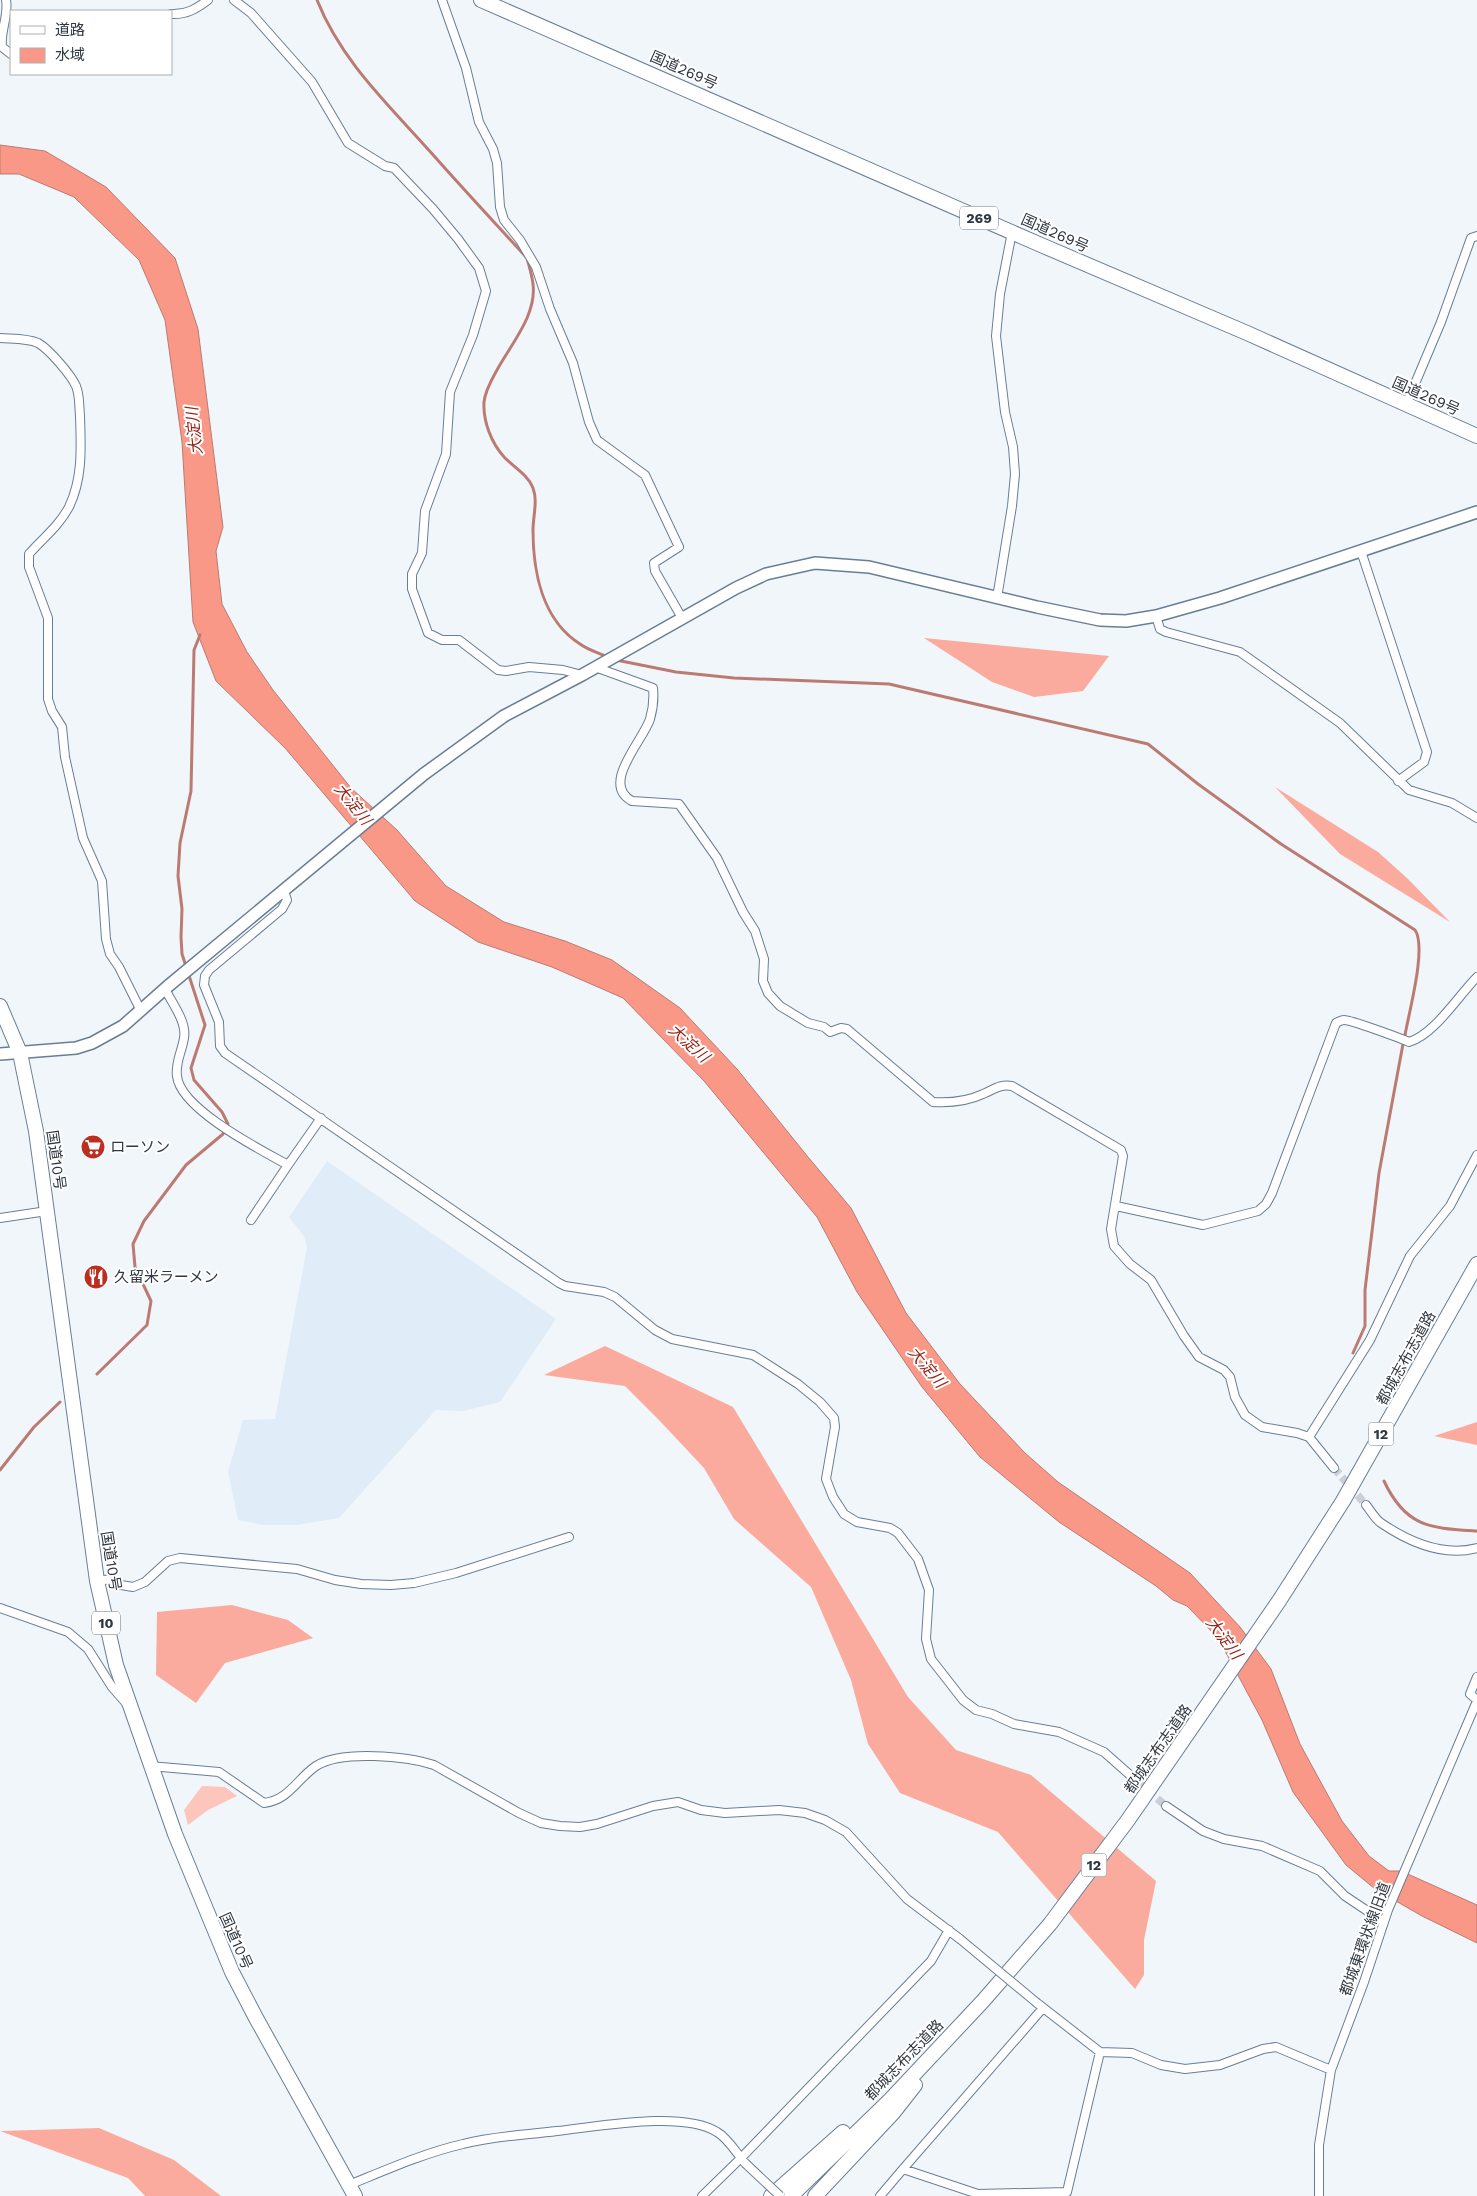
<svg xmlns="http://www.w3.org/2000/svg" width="1477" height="2196" viewBox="0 0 1477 2196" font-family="'Work Sans','Noto Sans JP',sans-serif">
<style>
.built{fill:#e0ecf8}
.green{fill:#fdc6bc}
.forest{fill:#faab9d}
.water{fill:#f99887;stroke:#bc7b72}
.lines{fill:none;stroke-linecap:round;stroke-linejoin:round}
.stream{stroke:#bc7b72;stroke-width:3}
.street-tunnel{stroke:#cad0d6;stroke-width:8;stroke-dasharray:8 4;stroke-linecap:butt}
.street-casing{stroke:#697e95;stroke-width:10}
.secondary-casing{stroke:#697e95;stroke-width:14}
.highway-casing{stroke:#697e95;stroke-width:16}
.street{stroke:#fff;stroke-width:8}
.secondary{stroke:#fff;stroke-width:11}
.highway{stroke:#fff;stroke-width:14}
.street-bridge-casing{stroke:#697e95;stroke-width:10;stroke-linecap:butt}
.street-bridge{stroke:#fff;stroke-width:8}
.labels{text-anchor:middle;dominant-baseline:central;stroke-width:4;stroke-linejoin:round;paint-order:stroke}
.shield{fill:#fff;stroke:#6d747b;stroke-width:1}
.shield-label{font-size:14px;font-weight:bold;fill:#2f3842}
.street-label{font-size:15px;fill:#2f3842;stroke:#fff}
.poi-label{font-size:15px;fill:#2f3842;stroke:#fff;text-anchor:start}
.water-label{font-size:16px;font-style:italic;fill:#952518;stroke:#fff}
</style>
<rect width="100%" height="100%" fill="#f1f6fb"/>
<path class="built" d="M327 1161 556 1319 500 1402 463 1411 436 1410 339 1518 297 1525H263L238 1520 228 1472 243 1420 275 1419 307 1247 304 1236 289 1217Z"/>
<path class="green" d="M202 1786 225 1787 237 1796 208 1810 188 1825 184 1810Z"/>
<path class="forest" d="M924 638 1109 656 1083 691 1034 697 992 682Z
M1275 787 1378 852 1407 878 1450 922 1340 854Z
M605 1346 733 1407 908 1697 956 1750 1031 1775 1156 1881 1144 1940V1975L1135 1989 998 1832 900 1793 868 1744 851 1680 811 1587 734 1519 704 1468 658 1419 625 1386 544 1375Z
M1477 1422V1445L1434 1436Z
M232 1605 288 1620 313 1638 225 1663 196 1703 156 1675 157 1612Z
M99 2128 174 2160 221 2196H145L128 2178 0 2131Z"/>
<path class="water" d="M0 145 45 151 106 187 175 258 198 329 223 527 216 551 222 604 247 652 273 690 351 788 397 830 446 886 504 922 565 941 612 960 680 1008 737 1069 808 1157 851 1208 906 1313 960 1384 1025 1453 1058 1482 1190 1573 1240 1627 1271 1669 1300 1744 1342 1821 1369 1856 1389 1871H1401L1477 1905V1943L1422 1916 1375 1889 1346 1865 1293 1792 1262 1720 1218 1638 1187 1606 1173 1600 1156 1586 1059 1522 980 1457 922 1387 857 1292 817 1217 704 1081 623 998 552 967 478 942 415 901 285 748 216 681 193 622 182 442 165 320 139 260 74 197 19 174H0Z"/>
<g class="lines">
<path class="stream" d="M317 0C342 63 391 107 435 157 465 191 496 224 527 258 529 266 532 275 533 284 537 315 511 344 497 370 492 379 485 391 484 402 483 421 491 443 505 458 514 467 528 475 533 488 538 501 533 516 533 530 533 571 542 620 580 644 588 650 599 653 608 657
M616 660 676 672 734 678 889 684 1148 744 1198 784 1281 844 1415 930C1427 947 1409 1012 1405 1035
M1353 1353 1365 1326V1290L1379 1173 1403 1044
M97 1374 147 1325 151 1301 135 1267 133 1244 144 1221 186 1165 223 1134 228 1124 222 1112 194 1080 191 1068 205 1025 182 954 181 937 182 909 178 876 180 843 191 791 194 650 200 635
M0 1470 34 1427 60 1402
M1384 1481C1406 1528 1431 1528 1477 1531"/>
<path class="street-tunnel" d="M1334 1468 1366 1505
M1130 1775 1166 1806"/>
<defs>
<path id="street" d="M6 0C9 15 0 31 2 47L11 54
M234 0 251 13 312 82 348 143 385 166 394 168 433 209 458 239 479 268 486 291 473 335 450 392 446 454 425 511 422 553 412 574V589L428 633 442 640H459L498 670 506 671 529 667 563 670 582 675
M442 0 466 68 479 122 493 149 497 163 500 207 504 220 520 240 536 267 550 309 573 363 589 422 597 440 645 475 679 547 654 563 655 571 682 618
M171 14C186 15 196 9 208 0
M0 338C12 339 27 338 38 343 49 349 71 375 76 386 80 396 79 406 80 416 81 447 83 478 69 507 59 526 43 538 29 554V567L48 618V699L52 711 62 727 65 757 83 838 102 881 106 939 110 954 119 967 141 1011
M1406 405 1441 322 1471 238 1477 236
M1361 551 1427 752 1424 762 1398 781
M997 598 1012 506 1015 474 1013 447 1005 412 996 336 1000 294 1012 232
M1156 616 1160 629 1166 632 1240 652 1340 723 1409 790 1452 803 1477 818
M595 667 653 688C654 698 653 709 650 719 643 741 600 784 632 801L679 804 717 858 743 912 755 931 764 959 763 981 768 993 780 1006 808 1023 824 1027 830 1032 841 1028 847 1029 933 1102C949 1103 968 1101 983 1094 995 1089 999 1084 1012 1086L1121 1150 1123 1156 1111 1229 1114 1246 1130 1264 1151 1280 1184 1336 1199 1357 1224 1370 1230 1377 1235 1397 1245 1415 1262 1427 1297 1433 1309 1437 1334 1468
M284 891 287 900 282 909 209 970 205 976 204 985 219 1022 220 1046 225 1053 559 1283 565 1286 604 1292 615 1297 655 1330 672 1339 753 1355 798 1384 820 1402 834 1418 835 1427 826 1479 833 1497 844 1514 857 1522 890 1528 898 1533 918 1559 929 1590 926 1639 931 1659 963 1700 976 1710 992 1714 1014 1724 1059 1732 1104 1752 1130 1775
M165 989C172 1003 187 1022 184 1038 182 1051 175 1063 177 1076 180 1109 261 1150 288 1165L321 1118
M1116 1206 1203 1225 1258 1211 1266 1204 1272 1193 1336 1023C1338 1022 1341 1020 1344 1020 1351 1020 1400 1038 1409 1042 1434 1035 1458 996 1477 977
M0 1218 47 1211
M251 1220 288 1165
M1309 1437 1370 1340 1410 1256 1450 1206 1477 1155
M1366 1505C1371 1511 1375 1519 1381 1523 1409 1542 1443 1557 1477 1548
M97 1581 111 1579 115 1584 133 1587 145 1582 168 1561 180 1558 297 1569 335 1580 361 1584 391 1585 414 1583 456 1573 569 1537
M0 1608 68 1632 88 1649 112 1687 126 1703
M1477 1677 1470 1694 1477 1700
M150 1766 219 1772 264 1803C289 1800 297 1779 316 1766 341 1750 407 1756 434 1765L519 1813 541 1823 560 1826 580 1827 597 1824 653 1806 678 1802 701 1810 725 1813 779 1810 805 1813 825 1820 846 1832 907 1899 960 1939
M1166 1806 1203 1831 1224 1839 1262 1846 1320 1871 1345 1896 1384 1922
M1037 2003 1100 2052 1132 2053 1161 2065 1185 2069 1220 2065 1263 2049 1276 2047 1331 2070
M903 2169 1043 2008
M349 2185C386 2170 424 2153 463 2144 494 2136 525 2135 557 2131 597 2127 682 2110 717 2132 728 2138 737 2154 745 2163
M702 2196 741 2158 931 1961 949 1930
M880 2196 903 2169 978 2194 1067 2192 1100 2052
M1319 2196V2145L1331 2070 1364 1982 1388 1910 1477 1701"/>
<path id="secondary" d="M0 1054 76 1048 92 1043 123 1026 167 987 424 774 504 716 582 675 736 588 766 574 815 563 869 567 1037 607 1100 620 1126 621 1156 616 1220 598 1477 512"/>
<path id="highway" d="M481 0 1041 245 1247 333 1477 436
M0 1006 20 1053 36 1131 97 1581 116 1665 175 1834 232 1972 256 2018 355 2196
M771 2196 843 2132
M791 2196 890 2100 983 2001 1050 1924 1128 1820 1279 1601 1343 1501 1477 1264
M815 2196 893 2113 915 2085"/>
</defs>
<use href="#street" class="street-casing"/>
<use href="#secondary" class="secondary-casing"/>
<use href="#highway" class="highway-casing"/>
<use href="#street" class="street"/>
<use href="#secondary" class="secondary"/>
<use href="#highway" class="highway"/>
<defs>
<path id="street-bridge" d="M960 1939 1037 2003
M745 2163 780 2196"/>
</defs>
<use href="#street-bridge" class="street-bridge-casing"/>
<use href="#street-bridge" class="street-bridge"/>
</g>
<defs>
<symbol id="supermarket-disc" viewBox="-11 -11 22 22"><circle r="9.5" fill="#bc2f20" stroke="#fff"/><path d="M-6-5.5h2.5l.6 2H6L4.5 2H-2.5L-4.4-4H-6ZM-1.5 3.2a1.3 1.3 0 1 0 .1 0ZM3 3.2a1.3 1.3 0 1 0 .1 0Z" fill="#fff"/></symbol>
<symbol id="restaurant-disc" viewBox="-11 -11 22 22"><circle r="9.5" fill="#bc2f20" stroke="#fff"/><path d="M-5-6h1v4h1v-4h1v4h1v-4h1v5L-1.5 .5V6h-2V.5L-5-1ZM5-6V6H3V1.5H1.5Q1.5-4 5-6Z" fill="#fff"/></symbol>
</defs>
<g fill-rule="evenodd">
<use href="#supermarket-disc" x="79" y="1133" width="28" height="28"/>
<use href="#restaurant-disc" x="82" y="1263" width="28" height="28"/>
</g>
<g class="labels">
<g class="shield">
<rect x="960" y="206.5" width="38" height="23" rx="4"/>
<rect x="1368.5" y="1422.5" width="25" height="23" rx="4"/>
<rect x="92" y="1611.5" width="28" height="23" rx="4"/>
<rect x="1081.5" y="1853.5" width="25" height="23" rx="4"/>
</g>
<g class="shield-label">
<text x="979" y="218">269</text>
<text x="1381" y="1434">12</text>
<text x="106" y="1623">10</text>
<text x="1094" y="1865">12</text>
</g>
<g class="street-label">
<text transform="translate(684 70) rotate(24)">国道269号</text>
<text transform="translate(1055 233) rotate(24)">国道269号</text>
<text transform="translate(1426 396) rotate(24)">国道269号</text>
<text transform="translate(56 1160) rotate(82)">国道10号</text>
<text transform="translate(1406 1358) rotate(-61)">都城志布志道路</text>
<text transform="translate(111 1561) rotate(81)">国道10号</text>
<text transform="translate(1158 1749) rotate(-55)">都城志布志道路</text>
<text transform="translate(1365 1939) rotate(-70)">都城東環状線旧道</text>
<text transform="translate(236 1941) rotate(66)">国道10号</text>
<text transform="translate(904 2060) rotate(-46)">都城志布志道路</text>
</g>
<g class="poi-label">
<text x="110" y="1147">ローソン</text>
<text x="114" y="1277">久留米ラーメン</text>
</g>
<g class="water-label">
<text transform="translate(194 431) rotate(-96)">大淀川</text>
<text transform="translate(353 804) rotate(51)">大淀川</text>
<text transform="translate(689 1043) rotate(42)">大淀川</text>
<text transform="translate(927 1367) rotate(50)">大淀川</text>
<text transform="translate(1224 1638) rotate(53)">大淀川</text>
</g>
</g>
<rect x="10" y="10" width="162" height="65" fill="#ffffff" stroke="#acafb3"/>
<rect x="20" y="26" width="25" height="8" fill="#ffffff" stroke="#acafb3"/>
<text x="55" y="35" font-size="15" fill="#2f3842">道路</text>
<rect x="20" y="48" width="25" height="15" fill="#f99887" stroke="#acafb3"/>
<text x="55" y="60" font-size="15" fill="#2f3842">水域</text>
</svg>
